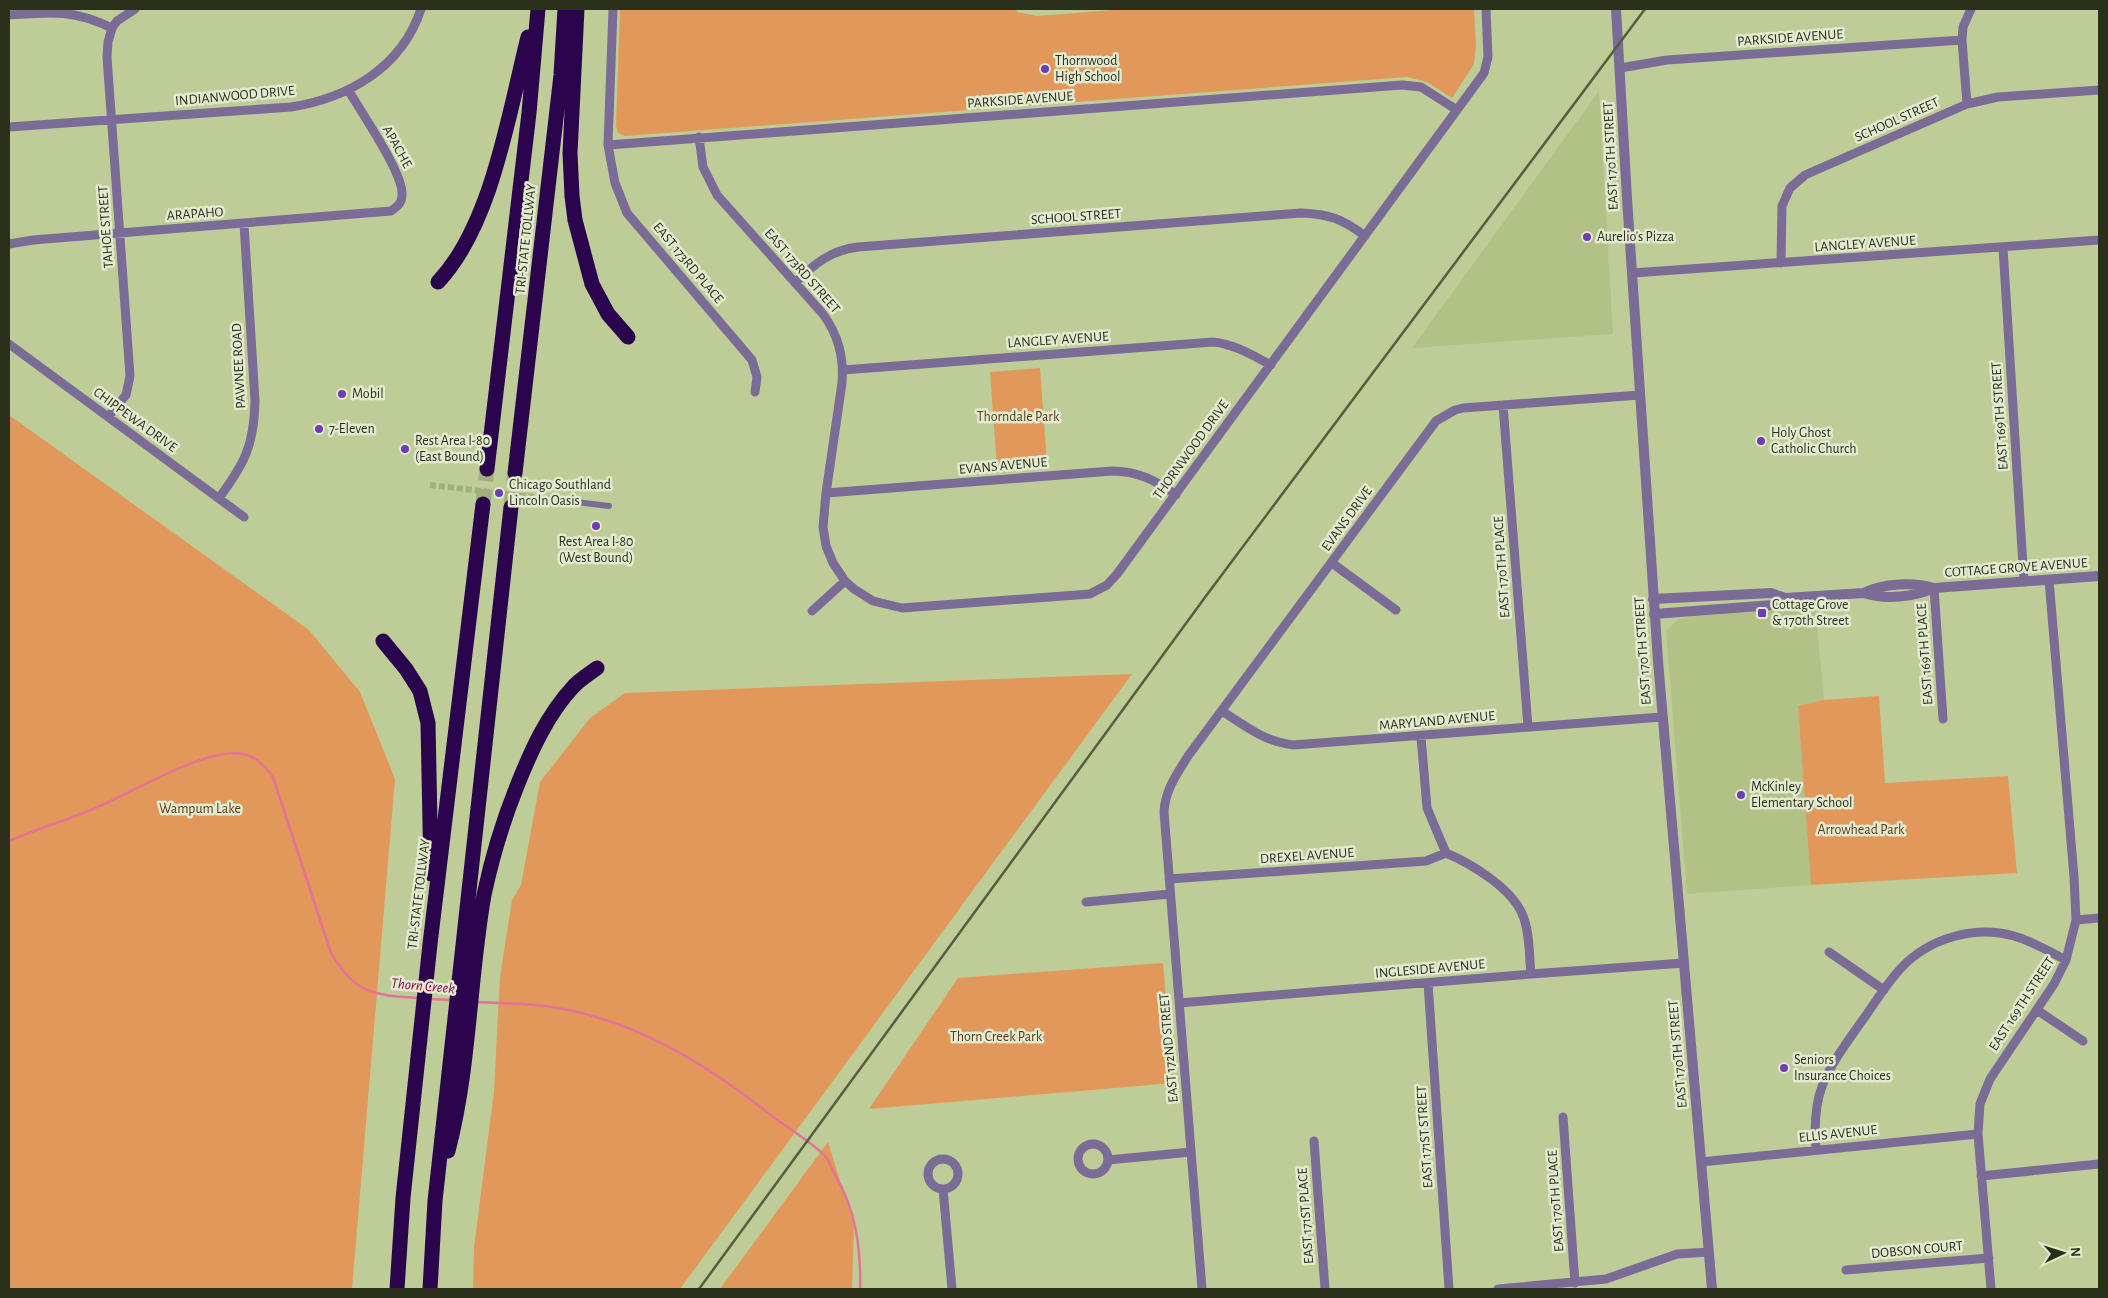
<svg xmlns="http://www.w3.org/2000/svg" width="2108" height="1298" viewBox="0 0 2108 1298" font-family="'Alegreya Sans',sans-serif">
<style>
.built{fill:#b2c286}
.green{fill:#e1985a}
.lines{fill:none;stroke-linecap:round;stroke-linejoin:round}
.stream{stroke:#e57299;stroke-width:2.5}
.pedestrian-tunnel{stroke:#a1ae7e;stroke-width:6;stroke-dasharray:6 3;stroke-linecap:butt}
.motorway-tunnel{stroke:#a1ae7e;stroke-width:15;stroke-dasharray:15 8;stroke-linecap:butt}
.pedestrian{stroke:#7a6c96;stroke-width:6}
.minor{stroke:#7a6c96;stroke-width:9}
.tertiary{stroke:#7a6c96;stroke-width:10}
.motorway{stroke:#2a054d;stroke-width:15}
.rail{stroke:#565e3f;stroke-width:2.5}
.poi-dot{fill:#713cb2;stroke:#e2eacf;stroke-width:2}
.labels{text-anchor:middle;dominant-baseline:central;stroke-width:5;stroke-linejoin:round;paint-order:stroke}
.street-label{font-size:14px;fill:#2b301b;stroke:#e2eacf}
.poi-label{font-size:14px;fill:#2b301b;stroke:#e2eacf;text-anchor:start}
.park-label{font-size:14px;fill:#5f3917;stroke:#e2eacf}
.water-label{font-size:15px;font-style:italic;fill:#96004d;stroke:#e2eacf}
</style>
<rect width="100%" height="100%" fill="#becd97"/>
<path class="built" d="M1599 91 1613 334 1412 348Z
M1815 604 1824 700 1798 706 1811 885 1687 894 1666 631 1679 619 1690 617Z"/>
<path class="green" d="M620 9H1014L1018 12 1037 16 1127 9H1474L1476 45 1474 64 1452 98 1427 82 1407 77 625 136 618 133 616 126Z
M1040 368 1047 463 997 467 990 372Z
M9 415 309 630 360 692 395 779 352 1289H9Z
M1132 674 680 1289H473L474 1248 494 1091 500 977 512 900 521 885 540 782 590 718 625 693Z
M1879 696 1885 783 2008 776 2017 873 1811 885 1798 706 1824 700Z
M1163 963 1173 1083 869 1109 958 978Z
M828 1142 854 1226 852 1289H720Z"/>
<g class="lines">
<path class="stream" d="M9 841C36 829 64 821 91 810 129 795 205 746 244 754 257 757 266 767 273 777L331 953C356 994 372 995 418 998
M428 999 453 1000
M476 1002C498 1003 522 1003 544 1006 631 1017 706 1063 773 1117 787 1127 815 1145 825 1156 829 1161 831 1167 834 1173 856 1210 861 1247 860 1289"/>
<path class="pedestrian-tunnel" d="M430 485 568 501"/>
<path class="motorway-tunnel" d="M483 504 487 469
M511 507 515 473"/>
<path class="pedestrian" d="M568 501 609 506"/>
<path class="minor" d="M613 9 608 145 615 183 627 213 752 360 757 377 755 392
M9 15C50 12 73 9 112 28L117 21 135 9
M1620 68 1667 60 1962 40
M1967 104 1962 40 1963 27 1971 9
M9 127 291 107C349 98 402 67 421 9
M699 137 703 167 717 195 823 314C838 335 844 356 842 383L826 493 823 527 826 546 833 563 845 581 854 589 873 601 902 608 1090 594 1107 585 1117 574 1484 73 1488 57 1486 9
M608 145 1402 85 1421 87 1457 110
M9 244 33 240 391 211C397 207 402 203 402 195 404 174 361 112 349 91
M2003 248 2024 582
M1781 263 1782 206 1790 188 1805 175 1967 104 1998 97 2099 90
M1633 273 2099 240
M795 283C814 264 831 250 858 247L1301 213C1329 214 1343 219 1365 236
M9 344 244 517
M843 370 1213 342C1234 344 1252 355 1271 365
M1503 405 1528 727
M108 417 126 395 130 376 107 57 108 42 112 28
M826 493 1112 471C1138 471 1155 480 1176 495
M219 498C245 463 254 445 255 401L244 224
M1332 563 1396 610
M1934 588 1943 719
M812 611 845 581
M1222 711C1245 726 1265 742 1293 745L1662 717
M1421 737 1427 808 1446 853C1472 864 1513 889 1523 916 1530 933 1529 955 1531 974
M1169 879 1426 861 1446 853
M1086 902 1170 894
M2076 920 2099 918
M1829 952 1884 990
M1428 983 1449 1289
M1179 1003 1531 974 1684 963
M2037 1010 2083 1041
M1563 1117 1575 1283
M1314 1141 1325 1289
M1078 1159a15 15 0 1 1 30 0a15 15 0 1 1-30 0Z
M1816 1149C1811 1090 1827 1071 1859 1025 1873 1006 1886 984 1902 967 1930 938 1975 925 2014 936 2032 941 2050 952 2066 960
M928 1174a15 15 0 1 1 30 0a15 15 0 1 1-30 0Z
M1108 1160 1191 1152
M1701 1162 1978 1134
M1981 1176 2099 1164
M943 1189 952 1289
M1846 1270 1989 1258
M1202 1289 1164 812C1165 790 1177 774 1188 756L1436 421 1455 410 1463 408 1640 395
M1498 1289 1606 1279 1677 1254 1709 1252
M1991 1289 1978 1134 1980 1104 1990 1079 2054 984 2066 960 2076 920 2074 877 2049 580"/>
<path class="tertiary" d="M1616 9 1627 198 1658 661 1712 1289
M1864 593C1883 583 1914 582 1934 588L2099 576
M1653 599 1771 593 1785 598 1864 593C1885 600 1915 597 1934 588
M1654 614 1773 605 1785 598"/>
<path class="motorway" d="M577 9 570 153 572 196 575 220 592 284 608 314 628 337
M438 282C492 225 509 112 528 37
M487 469 529 113 538 9
M515 473 561 75 565 9
M383 641 406 669 420 691 428 723 431 874
M448 1151C470 1067 469 980 484 895 492 857 503 821 517 786 531 751 547 715 573 687 579 680 589 674 597 668
M397 1289 403 1198 430 944 483 504
M430 1289 435 1201 511 507"/>
<path class="rail" d="M699 1289 1206 596 1645 9"/>
</g>
<g class="poi-dot">
<circle cx="1045" cy="69" r="5"/>
<circle cx="1587" cy="237" r="5"/>
<circle cx="342" cy="394" r="5"/>
<circle cx="319" cy="429" r="5"/>
<circle cx="1761" cy="441" r="5"/>
<circle cx="405" cy="449" r="5"/>
<circle cx="499" cy="493" r="5"/>
<circle cx="596" cy="526" r="5"/>
<rect x="1757" y="608" width="10" height="10" rx="2.5"/>
<circle cx="1741" cy="795" r="5"/>
<circle cx="1784" cy="1068" r="5"/>
</g>
<g class="labels">
<g class="street-label">
<text transform="translate(1790 38) rotate(-4)">PARKSIDE AVENUE</text>
<text transform="translate(235 96) rotate(-5)">INDIANWOOD DRIVE</text>
<text transform="translate(1020 100) rotate(-4)">PARKSIDE AVENUE</text>
<text transform="translate(1897 120) rotate(-24)">SCHOOL STREET</text>
<text transform="translate(397 147) rotate(61)">APACHE</text>
<text transform="translate(1611 156) rotate(-93)">EAST 170TH STREET</text>
<text transform="translate(195 214) rotate(-4)">ARAPAHO</text>
<text transform="translate(1076 217) rotate(-4)">SCHOOL STREET</text>
<text transform="translate(106 227) rotate(-94)">TAHOE STREET</text>
<text transform="translate(526 239) rotate(-84)">TRI-STATE TOLLWAY</text>
<text transform="translate(1865 244) rotate(-4)">LANGLEY AVENUE</text>
<text transform="translate(688 263) rotate(50)">EAST 173RD PLACE</text>
<text transform="translate(802 271) rotate(49)">EAST 173RD STREET</text>
<text transform="translate(1058 340) rotate(-4)">LANGLEY AVENUE</text>
<text transform="translate(239 366) rotate(-93)">PAWNEE ROAD</text>
<text transform="translate(2000 416) rotate(-94)">EAST 169TH STREET</text>
<text transform="translate(135 420) rotate(36)">CHIPPEWA DRIVE</text>
<text transform="translate(1191 450) rotate(-54)">THORNWOOD DRIVE</text>
<text transform="translate(1003 466) rotate(-5)">EVANS AVENUE</text>
<text transform="translate(1347 519) rotate(-54)">EVANS DRIVE</text>
<text transform="translate(1502 567) rotate(-94)">EAST 170TH PLACE</text>
<text transform="translate(2016 568) rotate(-4)">COTTAGE GROVE AVENUE</text>
<text transform="translate(1643 651) rotate(-94)">EAST 170TH STREET</text>
<text transform="translate(1925 654) rotate(-94)">EAST 169TH PLACE</text>
<text transform="translate(1437 721) rotate(-5)">MARYLAND AVENUE</text>
<text transform="translate(1307 856) rotate(-4)">DREXEL AVENUE</text>
<text transform="translate(419 894) rotate(-83)">TRI-STATE TOLLWAY</text>
<text transform="translate(1430 969) rotate(-5)">INGLESIDE AVENUE</text>
<text transform="translate(2022 1004) rotate(-57)">EAST 169TH STREET</text>
<text transform="translate(1169 1048) rotate(-95)">EAST 172ND STREET</text>
<text transform="translate(1678 1054) rotate(-95)">EAST 170TH STREET</text>
<text transform="translate(1838 1134) rotate(-6)">ELLIS AVENUE</text>
<text transform="translate(1425 1137) rotate(-94)">EAST 171ST STREET</text>
<text transform="translate(1556 1201) rotate(-94)">EAST 170TH PLACE</text>
<text transform="translate(1306 1216) rotate(-94)">EAST 171ST PLACE</text>
<text transform="translate(1917 1250) rotate(-5)">DOBSON COURT</text>
</g>
<g class="poi-label">
<text x="1055" y="61">Thornwood<tspan x="1055" dy="16">High School</tspan></text>
<text x="1597" y="237">Aurelio's Pizza</text>
<text x="352" y="394">Mobil</text>
<text x="329" y="429">7-Eleven</text>
<text x="1771" y="433">Holy Ghost<tspan x="1771" dy="16">Catholic Church</tspan></text>
<text x="415" y="441">Rest Area I-80<tspan x="415" dy="16">(East Bound)</tspan></text>
<text x="509" y="485">Chicago Southland<tspan x="509" dy="16">Lincoln Oasis</tspan></text>
<text x="596" y="542" text-anchor="middle">Rest Area I-80<tspan x="596" dy="16">(West Bound)</tspan></text>
<text x="1772" y="605">Cottage Grove<tspan x="1772" dy="16">&amp; 170th Street</tspan></text>
<text x="1751" y="787">McKinley<tspan x="1751" dy="16">Elementary School</tspan></text>
<text x="1794" y="1060">Seniors<tspan x="1794" dy="16">Insurance Choices</tspan></text>
</g>
<g class="park-label">
<text x="1018" y="417">Thorndale Park</text>
<text x="200" y="809">Wampum Lake</text>
<text x="1861" y="830">Arrowhead Park</text>
<text x="996" y="1037">Thorn Creek Park</text>
</g>
<g class="water-label">
<text transform="translate(423 986) rotate(5)">Thorn Creek</text>
</g>
</g>
<rect width="2108" height="1298" fill="none" stroke="#2b301b" stroke-width="20"/>
<g transform="translate(2063 1253) rotate(86)" stroke="#e2eacf" stroke-width="4" paint-order="stroke">
<path d="M0-4L9 19L0 12L-9 19Z" fill="#2b301b"/>
<text y="-8" font-size="14" font-weight="bold" text-anchor="middle" fill="#2b301b">N</text>
</g>
</svg>
